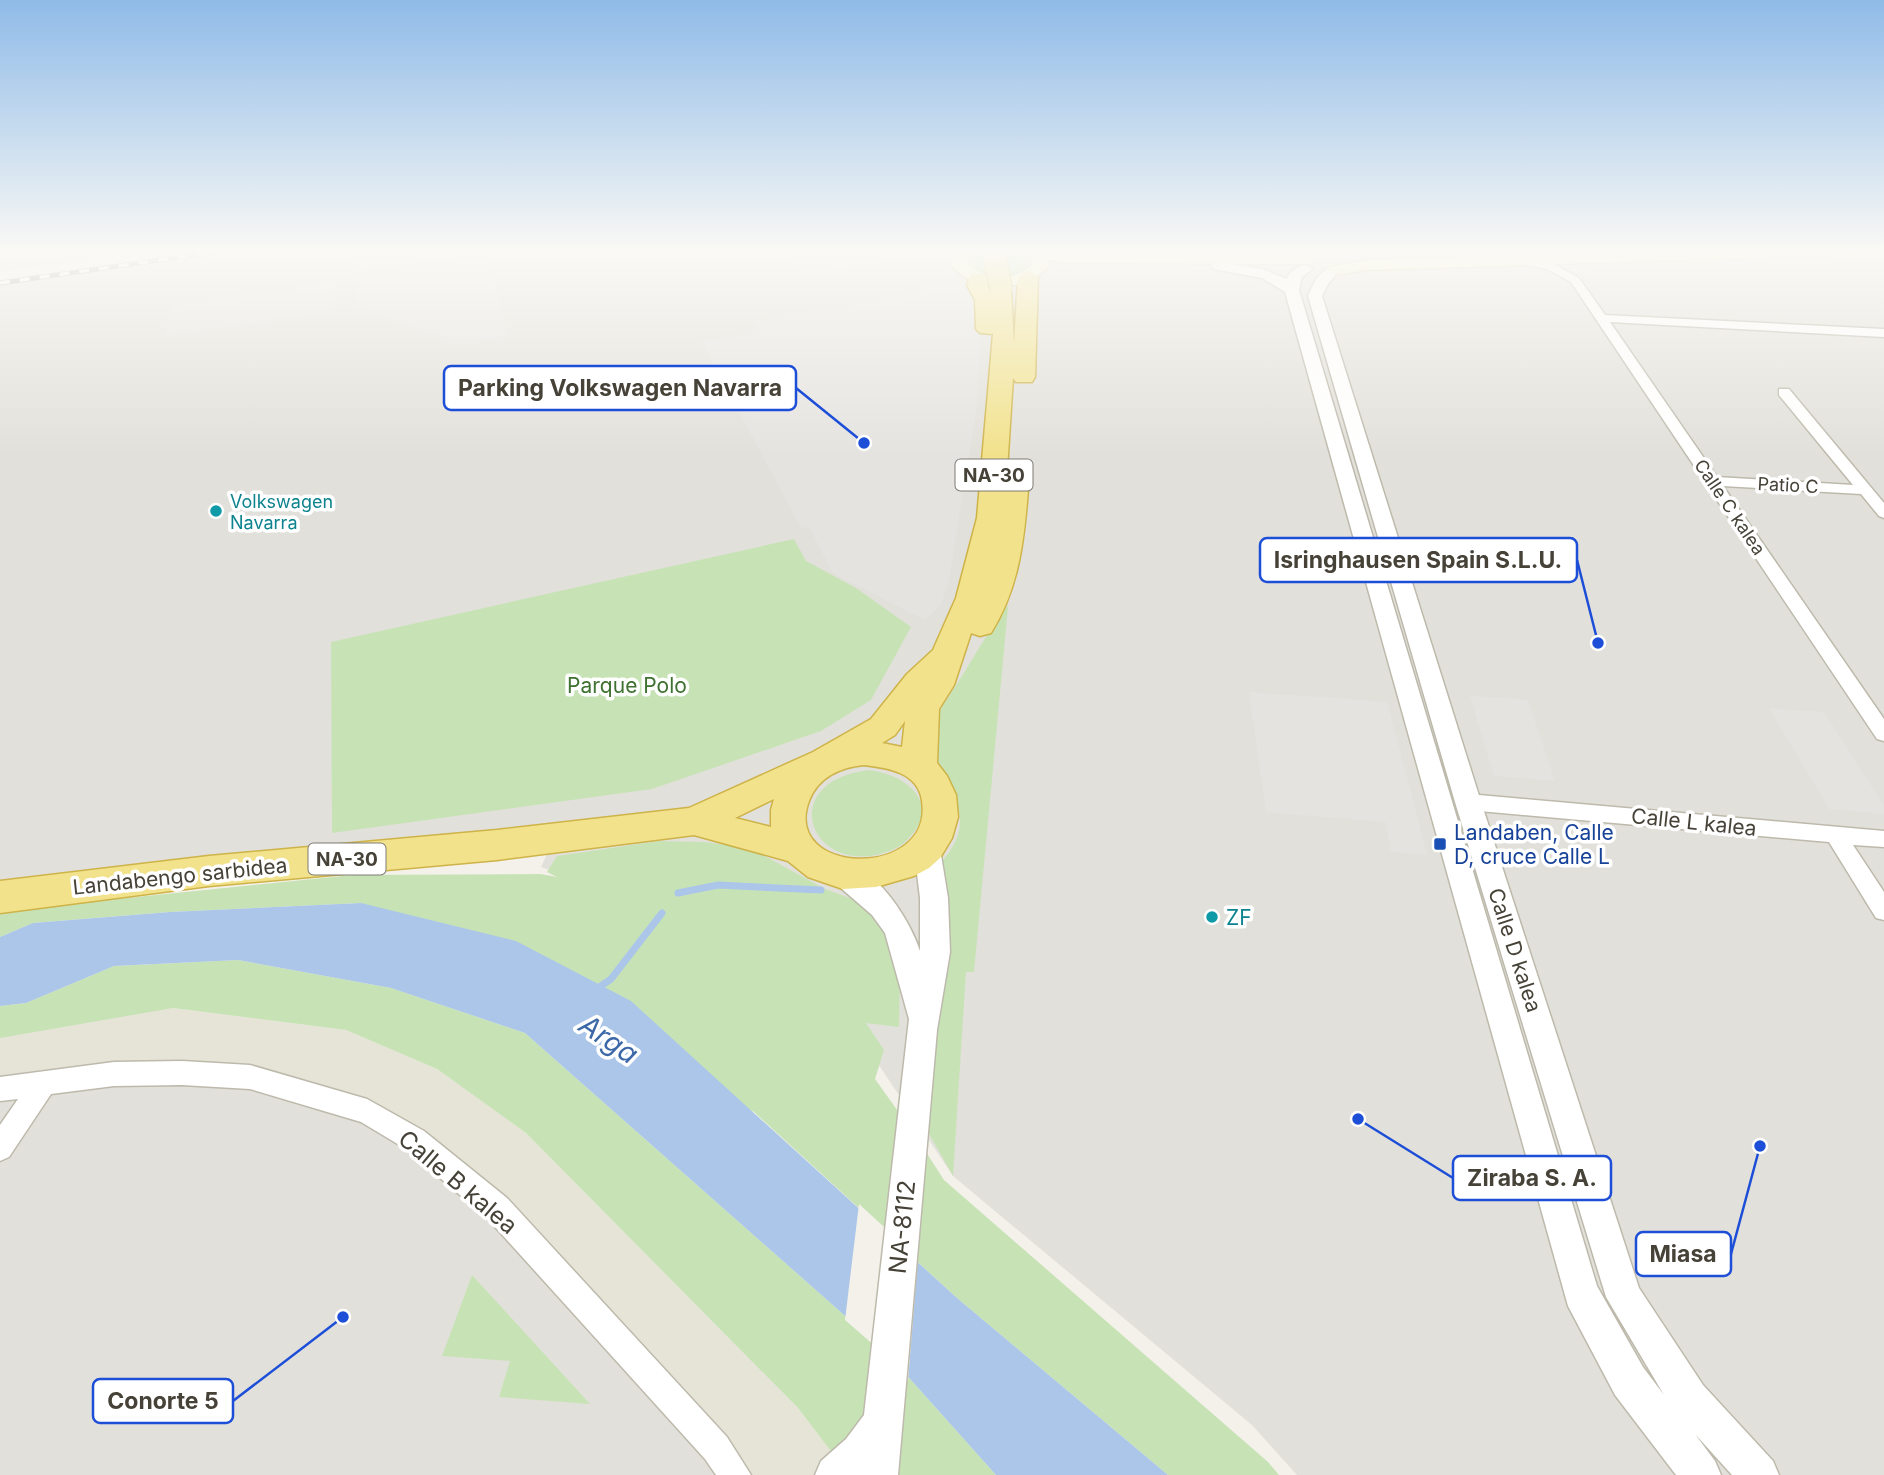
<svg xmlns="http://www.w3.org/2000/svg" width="1884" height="1475" viewBox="0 0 1884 1475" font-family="Inter,sans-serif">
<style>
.residential{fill:#e6e4d7}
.industrial{fill:#e2e0da}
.green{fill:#c7e3b6}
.parking{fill:#e5e3e0}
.water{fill:#abc6e9}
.pier{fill:#f3f1e9}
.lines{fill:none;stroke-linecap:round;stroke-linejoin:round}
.stream{stroke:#abc6e9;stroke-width:7}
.minor-casing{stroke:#bdbaac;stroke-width:3}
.tertiary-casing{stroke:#bdbaac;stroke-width:3}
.secondary-casing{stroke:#cec99d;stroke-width:3}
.trunk-casing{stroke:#ceb348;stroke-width:3}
.minor{fill:#fff;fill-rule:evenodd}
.tertiary{fill:#fff;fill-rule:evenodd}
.secondary{fill:#f9f6cc;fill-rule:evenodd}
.trunk{fill:#f2e28c;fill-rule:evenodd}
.rail-casing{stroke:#979797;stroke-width:5}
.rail{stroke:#fff;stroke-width:3.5;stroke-dasharray:10;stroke-linecap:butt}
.trunk-bridge-casing{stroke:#ceb348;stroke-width:24;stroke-linecap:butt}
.trunk-bridge{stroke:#f2e28c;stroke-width:22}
.culture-dot{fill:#0f9aa8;stroke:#fff;stroke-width:2.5}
.transit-dot{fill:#1a4fb4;stroke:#fff;stroke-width:2.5}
.labels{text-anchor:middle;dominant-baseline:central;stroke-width:7;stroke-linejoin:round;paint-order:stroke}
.far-street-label{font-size:18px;fill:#464238;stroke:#fff}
.far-culture-label{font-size:18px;fill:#0d838f;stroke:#fff;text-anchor:start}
.shield{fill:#fff;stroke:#7e7b74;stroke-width:2}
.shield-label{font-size:19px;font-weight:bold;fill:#464238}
.park-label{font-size:21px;fill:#3f7231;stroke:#fff}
.street-label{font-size:21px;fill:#464238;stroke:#fff}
.transit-label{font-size:21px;fill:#164399;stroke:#fff;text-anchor:start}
.culture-label{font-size:21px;fill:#0d838f;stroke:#fff;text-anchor:start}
.near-street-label{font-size:24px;fill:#464238;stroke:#fff}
.near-water-label{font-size:28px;font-style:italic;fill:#3c68a7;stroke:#fff}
.leader{fill:none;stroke:#1d4ed8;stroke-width:2.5}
.callout-dot{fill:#1d4ed8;stroke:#fff;stroke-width:2.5}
.callout{fill:#fff;stroke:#1d4ed8;stroke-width:2.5}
.callout-label{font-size:23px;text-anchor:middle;font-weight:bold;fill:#464238}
</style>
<rect width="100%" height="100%" fill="#f3f1e9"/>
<path class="residential" d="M173 1008 346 1030 437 1069 526 1133 798 1408 849 1475H0V1027Z"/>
<path class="industrial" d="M0 249H169L0 272Z
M263 249H1884V1475H1297L1252 1425 953 1176 810 962 541 867 547 854 0 892V285Z
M250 1077 415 1140 735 1475H0V1089Z"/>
<path class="green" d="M990 251 1009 252 1027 261V265C1013 282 987 276 970 267L969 259Z
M794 539 806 561 856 588 911 627 871 700 821 731 652 789 332 833 331 642Z
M1005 607H1008L974 972H966L953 1176 928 1132 941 862C994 804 918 777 935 723 940 707 953 691 962 676 976 653 990 630 1005 607Z
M868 770C906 774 943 803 908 839 901 847 891 851 880 854 808 872 777 782 868 770Z
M659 841 704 842 750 848 825 889 858 901 888 932 900 972 899 1027 866 1023 884 1050 875 1079 915 1135 944 1180 1268 1462 1279 1475H1168L957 1298 754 1112 361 903 170 912 33 923 0 937V911L352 875 541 874 557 877 547 872 557 856Z
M238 960 391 988 525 1033 886 1352 996 1475H849L798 1408 526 1133 437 1069 346 1030 173 1008 0 1038V1006L26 1003 114 966Z
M472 1275 590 1404 499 1397 510 1361 442 1356Z"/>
<path class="parking" d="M403 249H511L353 273 352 257Z
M783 249H950L947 253 803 277Z
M489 256 508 337 460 344 357 307 356 276Z
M334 282 335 308 328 312 164 337 171 306Z
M951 285 967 288 979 298 981 339 976 412 949 580 941 604 925 620 833 573 809 527 801 528 702 342 760 331 755 322 910 295 914 289Z
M1249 692 1387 702 1427 854 1391 852 1386 822 1266 812Z
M1470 696 1528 700 1555 781 1494 776Z
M1769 708 1824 712 1884 806V814L1829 809Z"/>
<path class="water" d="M361 903 516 941 631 1001 957 1298 1168 1475H996L886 1352 525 1033 391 988 238 960 114 966 26 1003 0 1006V937L33 923 170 912Z"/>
<path class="pier" d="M859 1204 918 1258 908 1381 884 1354 845 1320Z"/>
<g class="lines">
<path class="stream" d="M678 893 718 885 821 890
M595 990 611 979 662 913"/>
<defs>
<path id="minor" d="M1589 249H1600V250L1595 253Z
M1517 257 1554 264 1579 278 1605 315 1884 329V337L1610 322 1717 477 1853 485 1779 395V389H1789L1884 503V518L1879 516 1861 494 1723 486 1884 719V741L1877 739 1571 282 1547 269 1513 262V258Z
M1468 794 1884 831V847L1853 845 1884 892V920L1876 918 1829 842 1468 810 1461 808 1458 802 1461 796Z
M182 1061 250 1065 367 1099 424 1131 507 1198 727 1437 751 1475H716L705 1459 487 1218 406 1149 361 1122 250 1089 182 1085 114 1086 51 1094 9 1157 0 1161V1125L18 1099 0 1101V1077L114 1062Z"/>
<path id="tertiary" d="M1218 262 1262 269 1287 279C1289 270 1298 267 1306 265L1313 269 1302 277 1299 290 1597 1286 1643 1367 1664 1395 1606 1297 1455 802 1308 296C1313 285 1318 271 1331 268L1338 272 1328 284 1322 296 1481 802 1639 1288 1703 1385 1773 1461 1779 1475H1732L1695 1434 1715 1461 1721 1475H1676L1615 1395 1568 1306 1285 292 1262 278 1213 269 1211 266Z
M927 838 937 841 940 849 948 898 950 952 937 1030 898 1475H815L821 1461 846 1439 864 1415 909 1019 885 933 872 915 835 883 831 875 835 867C871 855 911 922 920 951V898L914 849 917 841Z"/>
<path id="secondary" d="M961 249H983L969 258 967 264C985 279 1016 282 1033 264L1027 254 1036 249 1074 253 1309 254 1317 259 1309 264 1074 263 1047 260 1049 265C1028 294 973 293 951 265L954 255Z
M1708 249H1875L1867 254 1366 270 1335 275 1327 270 1329 267 1366 260Z"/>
<path id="trunk" d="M959 249H978L975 255H961Z
M1028 271 1038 277 1035 377 1032 382H1016L1013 378 1006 485 1015 482 1024 484 1028 490C1024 541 1019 588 991 633L980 636 971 633 954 685 939 709 937 763 947 776 956 795 958 817 952 838 940 858 929 868 914 876 876 887 843 889 808 877 788 861 694 835 497 860 209 886 0 913V881L209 856 497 830 689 808 813 752 871 719 907 674 933 650 956 598 977 518 993 334 980 333 976 329 975 300 967 285 971 274H985L991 293 994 284H1008L1011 288 1014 344 1018 277ZM905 721 902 747 882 743 895 735ZM864 765C888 768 918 772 922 801 934 880 781 876 809 801 818 777 841 767 864 765ZM774 799 771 810V827L735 818Z"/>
</defs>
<use href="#minor" class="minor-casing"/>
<use href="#tertiary" class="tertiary-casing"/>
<use href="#secondary" class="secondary-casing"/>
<use href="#trunk" class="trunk-casing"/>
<use href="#minor" class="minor"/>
<use href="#tertiary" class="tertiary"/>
<use href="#secondary" class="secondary"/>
<use href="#trunk" class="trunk"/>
<defs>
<path id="rail" d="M0 283 237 249"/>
</defs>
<use href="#rail" class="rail-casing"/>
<use href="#rail" class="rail"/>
<defs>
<path id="trunk-bridge" d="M993 249 1001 288"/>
</defs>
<use href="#trunk-bridge" class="trunk-bridge-casing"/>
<use href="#trunk-bridge" class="trunk-bridge"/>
</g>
<linearGradient id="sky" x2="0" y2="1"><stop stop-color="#8fbbe8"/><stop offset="0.55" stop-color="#faf9f5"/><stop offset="1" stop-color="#faf9f5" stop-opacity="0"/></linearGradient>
<rect width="1884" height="456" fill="url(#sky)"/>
<g class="culture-dot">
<circle cx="216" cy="511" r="7"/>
<circle cx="1212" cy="917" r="7"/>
</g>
<rect class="transit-dot" x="1433" y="837" width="14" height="14" rx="3.5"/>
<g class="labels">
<g class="far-street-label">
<text transform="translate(1788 485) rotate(3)">Patio C</text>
<text transform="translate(1730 507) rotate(56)">Calle C kalea</text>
</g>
<g class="far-culture-label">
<text x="230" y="501">Volkswagen<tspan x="230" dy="21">Navarra</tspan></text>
</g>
<g class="shield">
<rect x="955.5" y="459.5" width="77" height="31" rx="5"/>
<rect x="308.5" y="843.5" width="77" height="31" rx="5"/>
</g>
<g class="shield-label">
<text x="994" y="475">NA-30</text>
<text x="347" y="859">NA-30</text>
</g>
<g class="park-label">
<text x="627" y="685">Parque Polo</text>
</g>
<g class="street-label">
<text transform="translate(1694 822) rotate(6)">Calle L kalea</text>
<text transform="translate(180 876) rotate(-6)">Landabengo sarbidea</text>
<text transform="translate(1515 950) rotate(72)">Calle D kalea</text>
</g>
<g class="transit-label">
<text x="1454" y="832">Landaben, Calle<tspan x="1454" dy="24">D, cruce Calle L</tspan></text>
</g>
<g class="culture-label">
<text x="1226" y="917">ZF</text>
</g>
<g class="near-street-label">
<text transform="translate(458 1182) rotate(40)">Calle B kalea</text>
<text transform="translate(902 1227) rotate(-84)">NA-8112</text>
</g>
<g class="near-water-label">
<text transform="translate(609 1039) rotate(34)">Arga</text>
</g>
</g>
<path class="leader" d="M864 443L796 388M1598 643L1577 560M1358 1119L1453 1178M1760 1146L1731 1254M343 1317L233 1401"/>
<g class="callout-dot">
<circle cx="864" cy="443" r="7"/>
<circle cx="1598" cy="643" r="7"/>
<circle cx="1358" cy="1119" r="7"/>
<circle cx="1760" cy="1146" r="7"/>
<circle cx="343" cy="1317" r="7"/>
</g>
<g class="callout">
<rect x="444" y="366" width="352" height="44" rx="7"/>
<rect x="1260" y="538" width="317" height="44" rx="7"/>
<rect x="1453" y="1156" width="158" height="44" rx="7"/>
<rect x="1636" y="1232" width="95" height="44" rx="7"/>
<rect x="93" y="1379" width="140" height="44" rx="7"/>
</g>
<g class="callout-label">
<text x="620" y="396">Parking Volkswagen Navarra</text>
<text x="1418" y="568">Isringhausen Spain S.L.U.</text>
<text x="1532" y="1186">Ziraba S. A.</text>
<text x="1683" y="1262">Miasa</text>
<text x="163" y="1409">Conorte 5</text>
</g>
</svg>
